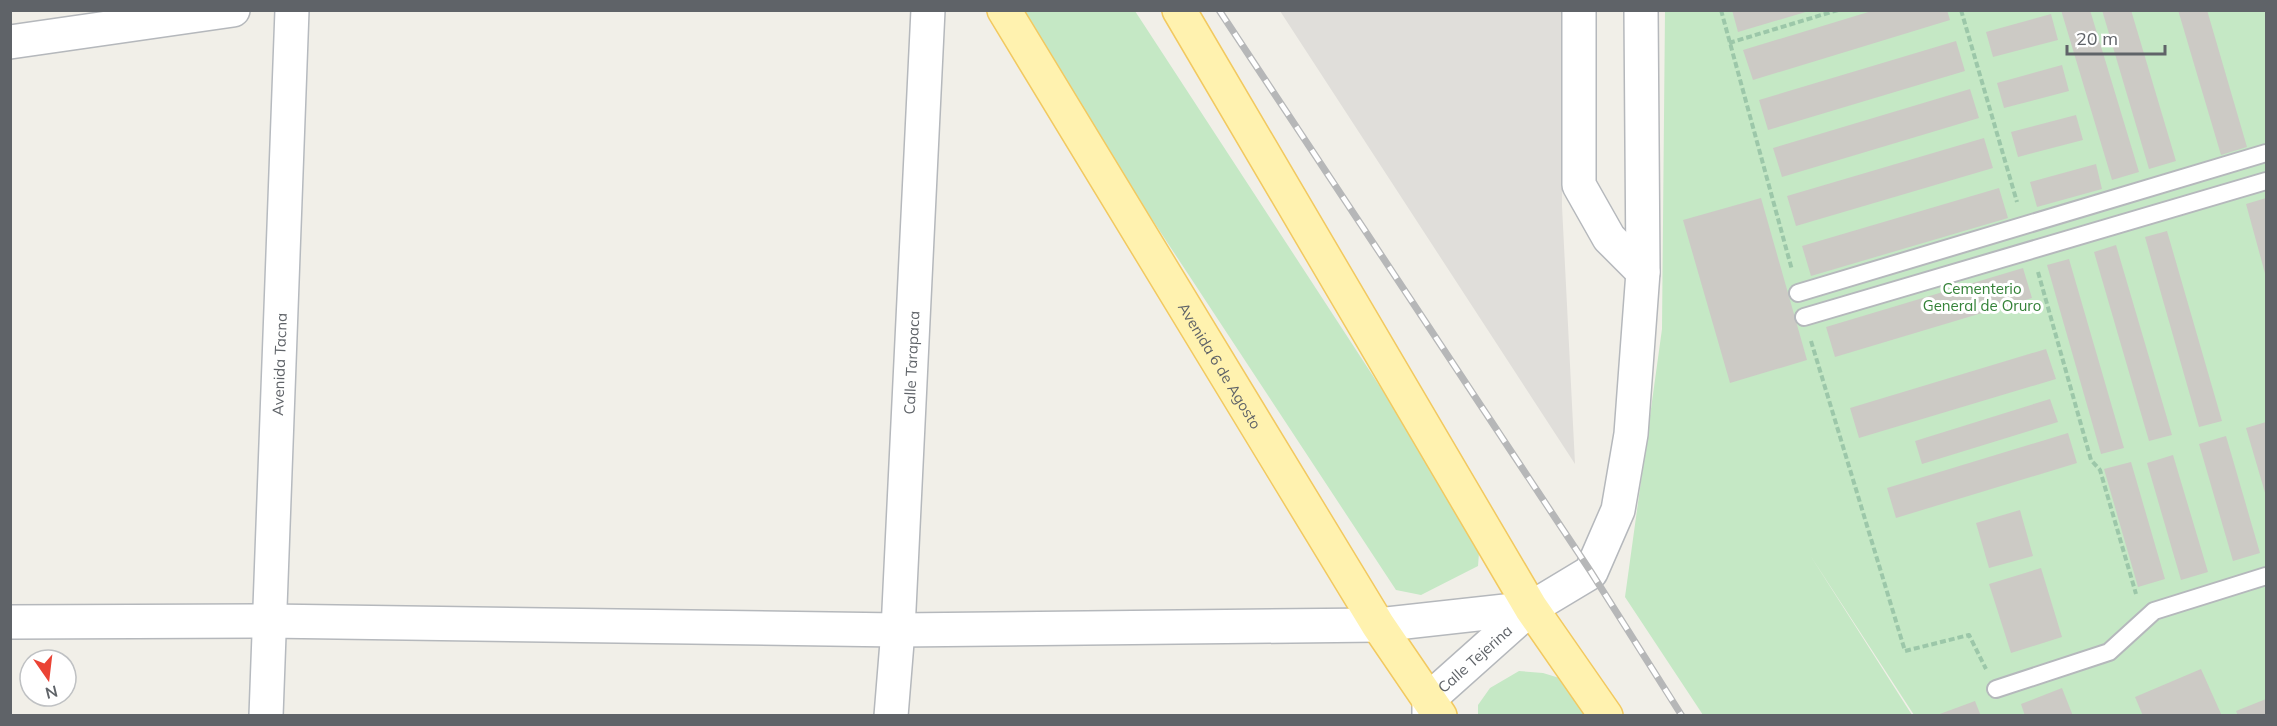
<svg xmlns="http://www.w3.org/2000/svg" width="2277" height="726" viewBox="0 0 2277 726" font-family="Mulish,sans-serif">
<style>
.industrial{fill:#e0deda}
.green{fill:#c5e8c5}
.building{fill:#cccac5}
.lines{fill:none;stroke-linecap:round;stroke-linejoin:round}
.lane-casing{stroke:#b5b8bc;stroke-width:20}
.street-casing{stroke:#b5b8bc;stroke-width:36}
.secondary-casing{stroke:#b6babf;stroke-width:36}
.primary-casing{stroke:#f2c960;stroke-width:36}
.path{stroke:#9cc7a9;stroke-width:4;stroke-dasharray:6 3;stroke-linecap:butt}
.lane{stroke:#fff;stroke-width:16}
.street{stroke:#fff;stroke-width:33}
.secondary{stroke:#fff;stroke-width:33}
.primary{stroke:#fff2af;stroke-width:33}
.rail-casing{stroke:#b6b7b8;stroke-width:7}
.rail{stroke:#fff;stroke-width:4.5;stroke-dasharray:14;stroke-linecap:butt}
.labels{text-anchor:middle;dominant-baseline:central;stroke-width:6;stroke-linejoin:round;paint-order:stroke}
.park-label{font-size:15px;fill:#348238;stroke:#fff}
.street-label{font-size:15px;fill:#5f6368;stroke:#fff}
</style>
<rect width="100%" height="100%" fill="#f1efe8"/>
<path class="industrial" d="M1280 11H1563L1562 206 1575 464Z"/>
<path class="green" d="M1015 11H1135L1480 540 1478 566 1421 595 1396 590Z
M1665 11H2266V715H1914L1810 555 1912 715H1703L1625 597 1662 329Z
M1519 671 1543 673 1566 680 1589 715H1478V705L1490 688Z"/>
<path class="building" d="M1732 10H1809V11L1738 32Z
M1875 10H1947L1950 20 1753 80 1743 50Z
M2061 10H2090L2139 172 2112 180Z
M2102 10H2131L2176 161 2149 169Z
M2178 10H2207L2247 147 2221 155Z
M2051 14 2058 40 1993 57 1986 32Z
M1956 41 1965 71 1768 130 1759 100Z
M2062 65 2069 91 2004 108 1997 83Z
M1970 89 1979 118 1782 177 1773 148Z
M2076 115 2083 140 2018 157 2011 132Z
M1984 138 1993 168 1796 226 1787 196Z
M2096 164 2102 189 2037 207 2030 182Z
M1999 188 2008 218 1811 276 1802 246Z
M1761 198 1807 360 1730 383 1683 220Z
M2266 198V277L2246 204Z
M2167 231 2222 421 2199 427 2145 237Z
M2116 245 2172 435 2149 441 2094 252Z
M2069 259 2124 448 2101 454 2047 265Z
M2023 268 2032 298 1835 357 1826 327Z
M2046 349 2056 379 1859 438 1850 408Z
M2050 399 2058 422 1922 464 1915 441Z
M2266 422V496L2246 428Z
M2068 433 2077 463 1896 518 1887 488Z
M2226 436 2260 553 2233 561 2199 444Z
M2173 455 2208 572 2181 580 2147 463Z
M2131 462 2165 579 2138 587 2104 469Z
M2020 510 2033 556 1989 568 1976 523Z
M2041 568 2062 637 2011 653 1989 584Z
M2201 669 2222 716H2143L2135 697Z
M2062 688 2073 716H2025L2021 704Z
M2266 699V716H2238L2236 711Z
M1975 701 1981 716H1937V715Z"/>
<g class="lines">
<defs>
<path id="lane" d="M1798 293 2266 153
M1804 317 2266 181
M1996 689 2109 652 2154 611 2266 576"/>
<g id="street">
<path d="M1579 10V185L1609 238 1643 272"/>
<path d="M10 42 233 10"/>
<path d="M10 622 268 621 898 630 1378 625 1531 608 1591 572 1618 510 1631 434 1643 272 1641 10"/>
<path id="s1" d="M891 716 898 630 928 10"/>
<path id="s2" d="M1429 716V699L1531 608"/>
</g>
<g id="secondary">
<path id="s3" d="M266 716 292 10"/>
</g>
<g id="primary">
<path id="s4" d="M1004 10 1378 625 1440 716"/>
<path d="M1179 10 1531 608 1606 716"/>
</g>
</defs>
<use href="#lane" class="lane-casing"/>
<use href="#street" class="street-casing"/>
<use href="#secondary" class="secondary-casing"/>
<use href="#primary" class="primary-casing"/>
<path class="path" d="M1721 10 1792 270
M1961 10 2017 202
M1729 43 1838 10
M2038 272 2091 460 2100 470 2136 594
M1811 341 1905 651 1969 635 1986 669"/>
<use href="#lane" class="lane"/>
<use href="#street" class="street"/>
<use href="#secondary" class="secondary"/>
<use href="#primary" class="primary"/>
<defs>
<path id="rail" d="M1219 10 1591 572 1682 716"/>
</defs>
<use href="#rail" class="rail-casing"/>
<use href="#rail" class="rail"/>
</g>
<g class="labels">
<g class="park-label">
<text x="1982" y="288">Cementerio<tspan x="1982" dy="17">General de Oruro</tspan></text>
</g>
<g class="street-label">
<text stroke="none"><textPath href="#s3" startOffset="352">Avenida Tacna</textPath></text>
<text stroke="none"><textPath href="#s1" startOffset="354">Calle Tarapaca</textPath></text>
<text stroke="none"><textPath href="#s4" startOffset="416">Avenida 6 de Agosto</textPath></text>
<text stroke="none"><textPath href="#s2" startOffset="78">Calle Tejerina</textPath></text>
</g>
</g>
<rect width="2277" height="726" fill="none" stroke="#5f6368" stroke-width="24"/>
<g transform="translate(48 678) rotate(166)"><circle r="28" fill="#ffffff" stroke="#bfc1c3" stroke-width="1.5"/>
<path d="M0-4.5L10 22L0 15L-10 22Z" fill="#ea4335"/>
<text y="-9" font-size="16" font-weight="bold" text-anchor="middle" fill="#5f6368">N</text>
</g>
<path d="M2067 45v9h98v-9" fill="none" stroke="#5f6368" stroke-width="3"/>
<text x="2076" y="45" font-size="18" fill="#5f6368" stroke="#ffffff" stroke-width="4.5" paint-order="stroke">20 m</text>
</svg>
